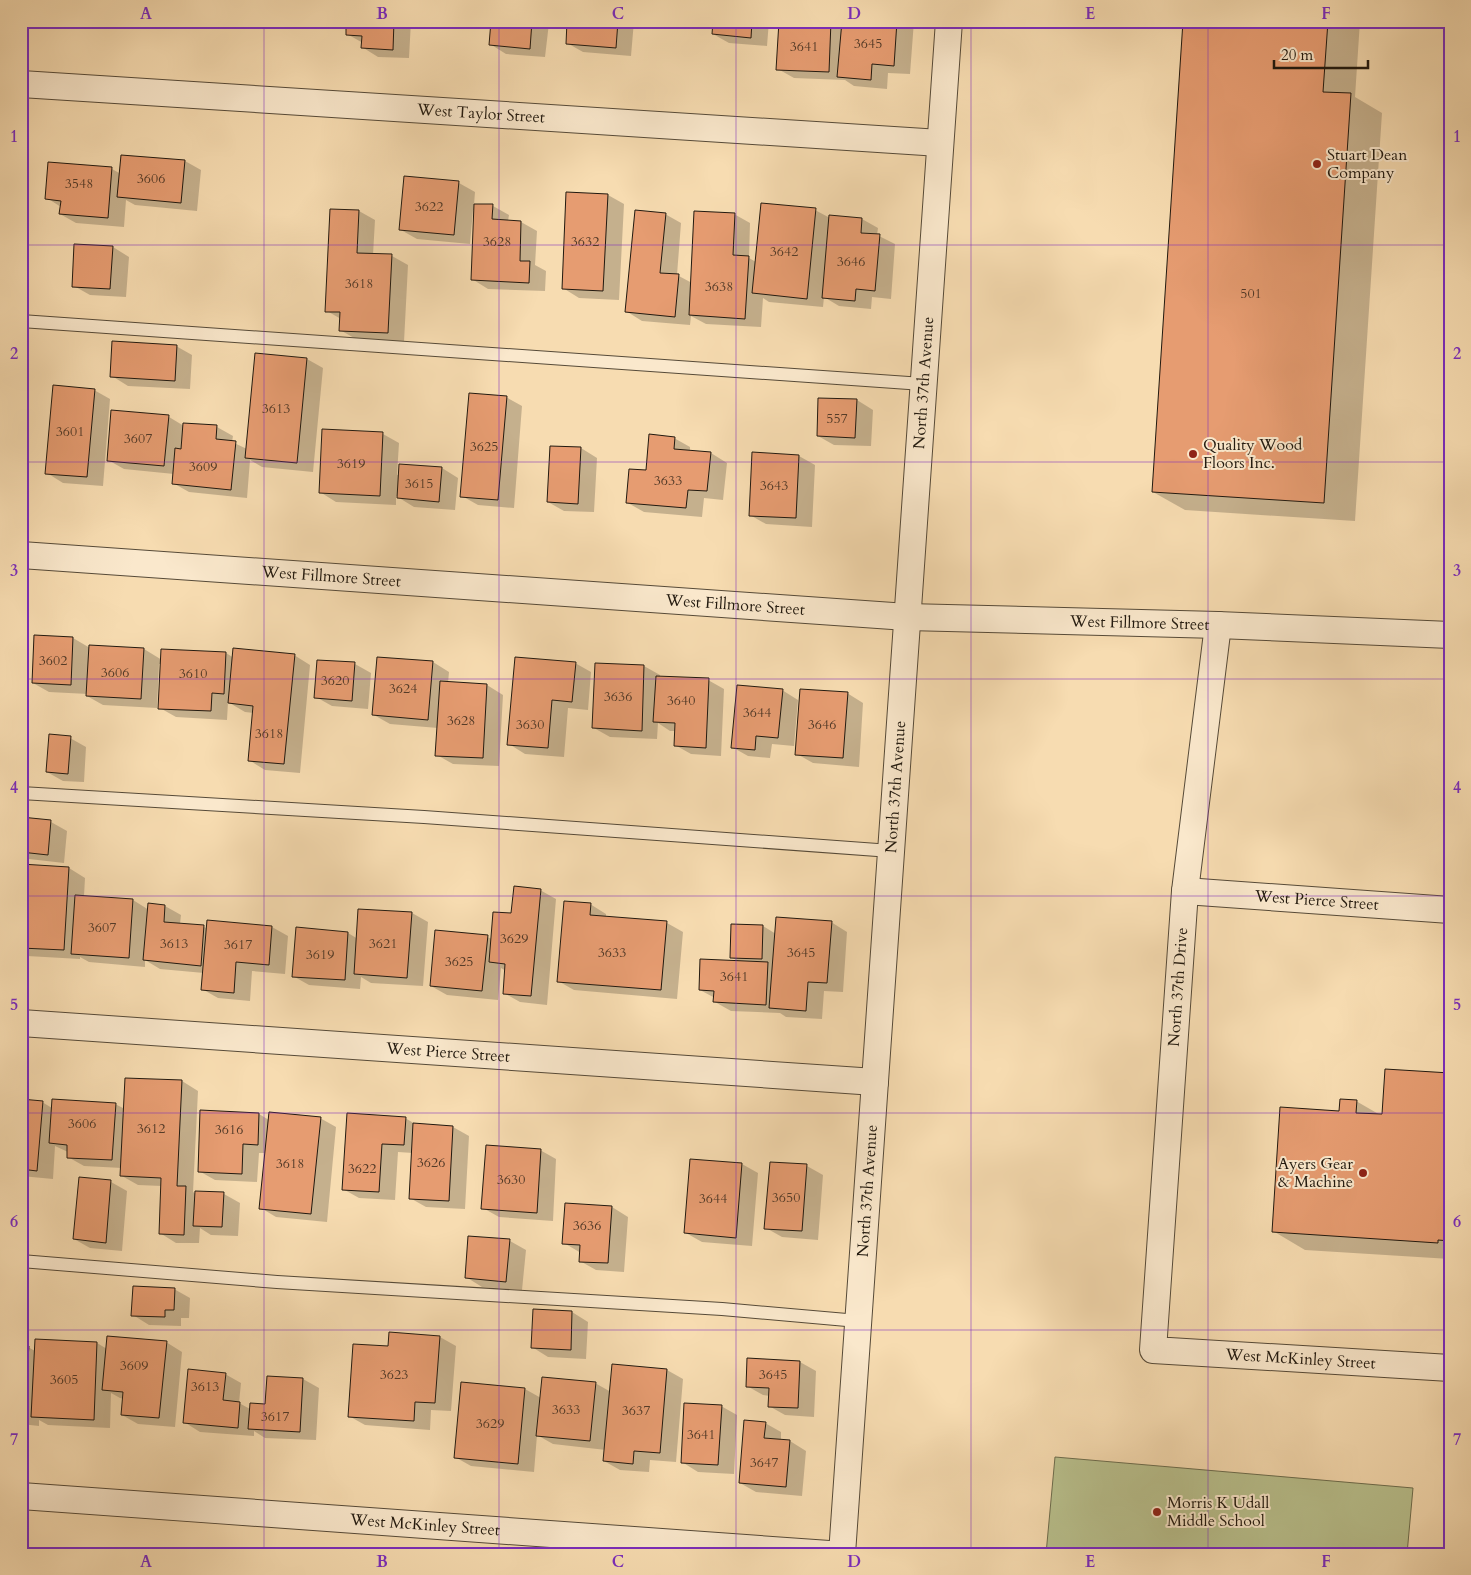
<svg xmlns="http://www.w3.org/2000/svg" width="1471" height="1575" viewBox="0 0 1471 1575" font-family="Cardo,serif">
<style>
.green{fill:#b9c18e;stroke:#6d6d4e}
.shadow{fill:#0003}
.building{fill:#e69c71;stroke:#21190f}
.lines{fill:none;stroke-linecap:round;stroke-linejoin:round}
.service-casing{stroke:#564a38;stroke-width:14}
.minor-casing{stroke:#564a38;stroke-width:28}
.service{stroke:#fae8cc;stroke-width:12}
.minor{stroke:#fae8cc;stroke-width:26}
.grid{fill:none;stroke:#7b2cbf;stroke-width:1;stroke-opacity:0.55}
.poi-dot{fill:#8f2418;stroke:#fae8cc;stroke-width:2}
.labels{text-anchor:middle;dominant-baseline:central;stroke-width:4;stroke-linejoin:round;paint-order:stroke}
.number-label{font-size:14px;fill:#523a28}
.street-label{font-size:16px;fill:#21190f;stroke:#fae8cc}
.poi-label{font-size:16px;fill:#21190f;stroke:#fae8cc;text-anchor:start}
.neatline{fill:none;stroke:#7b2cbf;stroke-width:2}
.grid-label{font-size:16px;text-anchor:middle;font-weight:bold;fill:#7b2cbf}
</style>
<rect width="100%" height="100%" fill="#f7dcb1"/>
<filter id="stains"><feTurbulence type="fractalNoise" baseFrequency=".004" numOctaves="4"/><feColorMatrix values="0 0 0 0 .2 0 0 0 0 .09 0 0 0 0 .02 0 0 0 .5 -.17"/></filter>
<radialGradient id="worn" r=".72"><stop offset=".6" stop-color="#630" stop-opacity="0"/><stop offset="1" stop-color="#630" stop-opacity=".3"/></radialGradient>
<path class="green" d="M1055 1457 1413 1488 1407 1554H1046Z"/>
<path class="shadow" d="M76 21H131L130 28 81 24Z
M286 21H411L409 58 378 57 362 47 363 43 347 34V28L290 24Z
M492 21H566L565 25 549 23 545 57 506 54 490 44Z
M569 21H634L631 56 583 52 567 43Z
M714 21H769L767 46 729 43 713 34Z
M780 21H914L910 74 888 73 887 89 854 86 845 80 794 78 778 69Z
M1184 21H1360L1355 97 1382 113 1355 521 1185 510 1153 492Z
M185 161 201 170 197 211 135 205 126 200 124 227 76 223 60 214 61 207 47 198 112 169 121 174Z
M459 183 475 192 474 205 493 206 509 215 508 221 521 222 537 231 535 265 546 271 545 291 488 289 472 279 475 210H473L470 244 417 239 401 230Z
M608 195 624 204 619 300 579 298 563 288Z
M815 210 830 218 862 219 878 228 877 235 895 244 891 299 872 297 871 309 839 306 824 297 823 307 769 302 763 298 761 327 706 324 691 316 690 325 642 321 626 311 665 214 681 223 677 275 692 283 734 214 750 223 749 258 756 262Z
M359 211 375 220 373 255 392 256 408 265 404 342 356 339 340 330 341 319 327 311Z
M113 247 129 257 126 297 90 295 74 286Z
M176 346 192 355 190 389 128 386 112 376Z
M307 359 323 368 313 472 262 467 250 460 247 498 189 492 173 483 174 474 124 469 108 460 169 417 184 426 217 427 233 436 232 442 247 449Z
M94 390 110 399 103 486 63 483 47 473Z
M506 397 522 406 514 508 478 505 462 496Z
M857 400 873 410 871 446 834 445 818 436Z
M323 430 383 434 399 443 397 475 442 468 458 478 455 510 414 507 396 496V505L336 502 320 492Z
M674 438 690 447V452L711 453 727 463 723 500 704 498 702 517 644 512 628 503 648 472Z
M581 448 597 458 594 512 564 511 548 502Z
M753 454 799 456 815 465 812 527 766 524 750 515Z
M35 636 73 638 90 648 144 649 162 660 226 653 234 658 294 655 310 665 300 773 265 770 249 760 254 713 245 712 228 702 227 720 176 717 160 708 162 664H159L157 708 103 705 87 696 88 694 49 692 33 683Z
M433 662 449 672 448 683 487 685 503 695 499 766 453 764 437 755 438 728 390 724 374 715Z
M575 663 591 672 588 710 568 708 564 757 525 754 509 744Z
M355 664 371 673 368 709 332 706 316 697Z
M644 666 660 675V677L708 680 724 689 721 756 691 754 675 745 676 731H670L658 723 657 739 610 737 594 728Z
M782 690 798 700 794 746 772 744 770 758 748 756 732 747Z
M847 693 863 703 859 767 813 763 797 754Z
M70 738 86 747 84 782 63 781 47 772Z
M21 819 51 822 67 831 64 863 29 859 21 855Z
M21 866 69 868 85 878 84 896 133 900 149 910V904L165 906 181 915 180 924 204 927 208 929V922L272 927 288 936 285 974 252 971 250 1001 218 998 202 989 204 973 160 969 145 960V967L89 962 80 957V959L27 956 21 952Z
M540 890 556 899 547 1005 520 1002 504 993 506 971 501 968 498 1000 447 995 431 986 487 937 492 939 512 915Z
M590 904 606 914V918L667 923 683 932 677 999 574 990 558 981Z
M412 913 428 922 423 986 371 983 361 977 360 989 309 985 293 976 297 928 348 933 358 939Z
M831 922 847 932 843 992 824 991 822 1019 786 1017 780 1013 731 1011 715 1002V998L700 990 739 962 731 957 763 926 776 934Z
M1450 1074V1259L1305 1250 1273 1231 1340 1112 1356 1101 1382 1116Z
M182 1081 198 1091 193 1192 196 1194H224L240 1203 238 1236 211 1235 200 1228 199 1243H176L160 1233 162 1186 138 1185 122 1176V1168L84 1166 68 1157V1152L55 1146 53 1179 21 1176V1100L42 1102 52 1108 115 1104 125 1109Z
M201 1112 259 1114 269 1120 320 1118 336 1127 327 1222 276 1217 261 1208 266 1153H259L257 1182 215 1180 199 1171Z
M348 1115 405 1118 417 1125 453 1127 469 1136 465 1209 426 1207 410 1198 413 1153 398 1152 395 1200 359 1198 343 1189Z
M540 1150 556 1159 553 1221 499 1217 483 1208Z
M742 1164 758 1173 752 1246 702 1242 686 1233Z
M807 1166 823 1175 818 1240 782 1237 766 1228Z
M80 1179 111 1182 127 1191 122 1251 90 1248 74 1239Z
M612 1207 628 1217 624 1272 596 1270 580 1261 581 1253 564 1243Z
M510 1241 526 1250 522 1290 482 1287 466 1277Z
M174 1289 190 1298 189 1318H181V1326L149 1325 133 1315Z
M534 1310 572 1312 588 1322 586 1359 548 1357 532 1347Z
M440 1337 456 1346 451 1411 431 1410 430 1430 365 1425 349 1416 389 1348Z
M36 1340 97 1343 107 1349 166 1342 182 1352 175 1427 138 1424 122 1415 124 1399 120 1398 111 1393 110 1428 48 1425 39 1420V1426L21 1424V1346L28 1347 35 1351Z
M748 1359 800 1362 816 1371 814 1417 785 1415 769 1406 770 1396 763 1395 747 1386Z
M613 1365 667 1370 683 1379 676 1462 650 1460 649 1472 620 1470 604 1461 606 1450 553 1444 537 1435 534 1472 471 1466 455 1457 525 1389 541 1398 595 1383 611 1392Z
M225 1374 241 1383 239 1403 250 1409 266 1405 303 1379 319 1388 316 1440 265 1438 254 1431V1436L200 1432 184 1422Z
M721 1406 737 1415 734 1474 698 1472 682 1462Z
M765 1423 781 1432V1441H790L806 1451 802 1496 756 1492 740 1483Z"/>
<path class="building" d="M346 21H394L393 50 361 48 362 36 346 35Z
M491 21H532L530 49 489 45Z
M567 21H618L616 48 566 44Z
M713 21H752L751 38 712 34Z
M779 21H831L829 72 776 70Z
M842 21H897L894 66 872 64 871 80 837 77Z
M1183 21H1328L1323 92 1351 93 1324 503 1152 492Z
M121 155 185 160 181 203 117 197Z
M48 162 112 167 108 218 59 214 61 201 45 199Z
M404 176 459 181 454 235 399 230Z
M566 192 608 194 603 291 562 289Z
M761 203 816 208 807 299 752 293Z
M474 204H493L492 219 521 221 520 261H530L529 283 471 280Z
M330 209 359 210 357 253 392 254 388 333 339 331 340 312H325Z
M635 210 666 213 660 273 679 274 675 317 625 312Z
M694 211 735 213 733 255 749 256 745 319 689 315Z
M829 215 862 218 861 233 880 234 875 291 856 289 855 301 822 298Z
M74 244 113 246 110 289 72 287Z
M112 341 177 345 175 381 110 377Z
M255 353 307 358 297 463 245 458Z
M53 385 95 389 87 477 45 474Z
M469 393 507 396 498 500 460 497Z
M818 398 857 399 855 438 817 436Z
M111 410 169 415 164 466 107 461Z
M183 423 217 425 216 439 236 441 231 490 172 484 175 448 181 449Z
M322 429 383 432 380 496 319 493Z
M649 434 675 437 674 449 711 452 707 491 688 490 686 508 626 503 629 469 646 470Z
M550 446 581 447 578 504 547 502Z
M752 452 799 455 796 518 749 516Z
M399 464 442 467 439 502 397 498Z
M34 635 73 637 71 685 32 683Z
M89 645 144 648 141 699 86 696Z
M233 648 295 654 284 764 248 761 253 706 228 703Z
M161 649 226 652 224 694 212 693 211 711 158 709Z
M377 657 433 661 428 720 372 715Z
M515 657 576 662 572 702 552 700 548 748 507 745Z
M317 660 355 662 352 701 314 698Z
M595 663 644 665 642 731 592 728Z
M656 676 709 678 706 748 674 746 675 723 653 722Z
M440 681 487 684 483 758 435 756Z
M737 685 783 689 778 738 756 736 755 750 731 748Z
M800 689 848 692 843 758 795 755Z
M49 734 71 736 68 774 46 772Z
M21 817 51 820 48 855 21 852Z
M21 864 69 867 64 950 21 948Z
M514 886 541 889 531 996 503 994 505 964 489 962 493 912 511 913Z
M75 895 133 899 129 958 71 954Z
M564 901 591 903 590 915 667 921 661 990 557 982Z
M148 903 165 905 164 922 204 925 201 966 143 960Z
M358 909 412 912 407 978 354 974Z
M776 917 832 921 827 983 808 982 806 1011 769 1008Z
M207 920 272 926 269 965 236 962 234 993 201 990Z
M731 924 763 925 762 959 730 958Z
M296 927 348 932 345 980 292 977Z
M435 930 488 935 482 991 430 986Z
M700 959 768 962 766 1005 713 1002 714 991 699 990Z
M1385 1069 1450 1073V1241L1438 1240V1243L1272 1232 1280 1107 1339 1111 1340 1099 1357 1100 1356 1113 1382 1114Z
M125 1078 182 1080 177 1186H186L184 1235 159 1234 161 1178 120 1176Z
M21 1099 43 1101 37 1171 21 1169Z
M52 1099 116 1103 112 1160 67 1158V1145L49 1143Z
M200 1110 259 1113 258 1145 243 1144 242 1174 198 1172Z
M269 1112 321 1117 311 1214 259 1209Z
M347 1113 406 1117 404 1145 382 1144 379 1192 342 1190Z
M413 1123 453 1126 449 1201 409 1199Z
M486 1145 541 1149 537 1213 481 1209Z
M690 1159 742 1163 736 1238 684 1233Z
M770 1162 807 1164 802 1231 764 1229Z
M79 1177 111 1180 106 1243 73 1239Z
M195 1191 224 1192 222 1227 193 1226Z
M565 1203 612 1206 608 1263 579 1262 580 1245 562 1244Z
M468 1236 510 1239 506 1282 465 1278Z
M133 1286 175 1288 174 1310H165V1317L131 1316Z
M533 1309 572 1311 571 1350 531 1348Z
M389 1332 440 1336 435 1403 415 1402 414 1421 348 1417 353 1344 388 1346Z
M107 1336 167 1341 159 1418 121 1415 123 1392 102 1390Z
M35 1339 97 1342 94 1420 31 1417Z
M21 1345 29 1346 23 1417H21Z
M747 1358 800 1361 798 1408 768 1407 769 1388 746 1387Z
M612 1364 667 1369 660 1453 634 1451 633 1464 603 1461Z
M188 1369 226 1373 223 1400 240 1402 238 1428 183 1423Z
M267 1376 303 1378 300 1432 248 1429 250 1403 265 1404Z
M542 1377 596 1382 590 1441 536 1436Z
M461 1382 525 1388 518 1464 454 1458Z
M684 1403 722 1405 718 1465 681 1463Z
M744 1420 766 1422 764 1438 790 1440 786 1487 739 1483Z"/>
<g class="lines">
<defs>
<path id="service" d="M21 321 923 384
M21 793 424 817 891 851
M21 1261 277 1282 722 1309 858 1321"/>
<g id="minor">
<path id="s1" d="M21 84 940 143"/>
<path id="s2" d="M21 555 907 617 1218 625 1450 635"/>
<path id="s3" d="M1218 625 1185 891 1153 1350 1450 1368"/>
<path id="s4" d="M1185 891 1450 910"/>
<path id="s5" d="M21 1023 875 1082"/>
<path id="s6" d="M21 1496 829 1554"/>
<path id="s7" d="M842 1554 949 21"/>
</g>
</defs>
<use href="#service" class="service-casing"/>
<use href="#minor" class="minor-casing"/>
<use href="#service" class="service"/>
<use href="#minor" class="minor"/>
</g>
<path class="grid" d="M264 21V1554M499 21V1554M736 21V1554M971 21V1554M1208 21V1554M21 245H1450M21 462H1450M21 679H1450M21 896H1450M21 1113H1450M21 1330H1450"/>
<g class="poi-dot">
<circle cx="1317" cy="164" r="5"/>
<circle cx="1193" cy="454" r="5"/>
<circle cx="1363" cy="1173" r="5"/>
<circle cx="1157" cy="1512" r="5"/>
</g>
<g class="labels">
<g class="number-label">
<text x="868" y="43">3645</text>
<text x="804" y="46">3641</text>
<text x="151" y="178">3606</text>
<text x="79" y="183">3548</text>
<text x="429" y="206">3622</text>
<text x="497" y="241">3628</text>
<text x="585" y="241">3632</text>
<text x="784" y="251">3642</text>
<text x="851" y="261">3646</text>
<text x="359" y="283">3618</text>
<text x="719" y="286">3638</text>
<text x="1251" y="293">501</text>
<text x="276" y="408">3613</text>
<text x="837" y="418">557</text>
<text x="70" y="431">3601</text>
<text x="138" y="438">3607</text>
<text x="484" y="446">3625</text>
<text x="351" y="463">3619</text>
<text x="203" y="466">3609</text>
<text x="668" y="480">3633</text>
<text x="419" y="483">3615</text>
<text x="774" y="485">3643</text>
<text x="53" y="660">3602</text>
<text x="115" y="672">3606</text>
<text x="193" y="673">3610</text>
<text x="335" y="680">3620</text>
<text x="403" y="688">3624</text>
<text x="618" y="696">3636</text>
<text x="681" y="700">3640</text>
<text x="757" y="712">3644</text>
<text x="461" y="720">3628</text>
<text x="530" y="724">3630</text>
<text x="822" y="724">3646</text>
<text x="269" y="733">3618</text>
<text x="102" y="927">3607</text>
<text x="514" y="938">3629</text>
<text x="174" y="943">3613</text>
<text x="383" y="943">3621</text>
<text x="238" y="944">3617</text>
<text x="612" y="952">3633</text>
<text x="801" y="952">3645</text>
<text x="320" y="954">3619</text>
<text x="459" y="961">3625</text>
<text x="734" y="976">3641</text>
<text x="82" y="1123">3606</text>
<text x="151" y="1128">3612</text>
<text x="229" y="1129">3616</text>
<text x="431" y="1162">3626</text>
<text x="290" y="1163">3618</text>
<text x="362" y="1168">3622</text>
<text x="511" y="1179">3630</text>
<text x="786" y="1197">3650</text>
<text x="713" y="1198">3644</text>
<text x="587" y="1225">3636</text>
<text x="134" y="1365">3609</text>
<text x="394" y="1374">3623</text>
<text x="773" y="1374">3645</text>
<text x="64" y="1379">3605</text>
<text x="205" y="1386">3613</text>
<text x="566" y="1409">3633</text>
<text x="636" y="1410">3637</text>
<text x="275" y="1416">3617</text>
<text x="490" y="1423">3629</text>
<text x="701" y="1434">3641</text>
<text x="764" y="1462">3647</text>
</g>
<g class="street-label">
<text stroke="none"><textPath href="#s1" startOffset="461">West Taylor Street</textPath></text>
<text stroke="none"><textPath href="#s7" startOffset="1174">North 37th Avenue</textPath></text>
<text stroke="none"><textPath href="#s2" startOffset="311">West Fillmore Street</textPath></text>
<text stroke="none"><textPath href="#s2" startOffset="716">West Fillmore Street</textPath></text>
<text stroke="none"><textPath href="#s2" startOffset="1121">West Fillmore Street</textPath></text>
<text stroke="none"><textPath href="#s7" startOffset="769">North 37th Avenue</textPath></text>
<text stroke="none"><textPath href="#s4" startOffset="132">West Pierce Street</textPath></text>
<text transform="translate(1178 987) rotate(-86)">North 37th Drive</text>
<text stroke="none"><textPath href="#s5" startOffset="428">West Pierce Street</textPath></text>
<text stroke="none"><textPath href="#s7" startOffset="364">North 37th Avenue</textPath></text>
<text stroke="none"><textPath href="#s3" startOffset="876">West McKinley Street</textPath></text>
<text stroke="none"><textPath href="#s6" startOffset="405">West McKinley Street</textPath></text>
</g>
<g class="poi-label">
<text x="1327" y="155">Stuart Dean<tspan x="1327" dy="18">Company</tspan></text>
<text x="1203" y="445">Quality Wood<tspan x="1203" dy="18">Floors Inc.</tspan></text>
<text x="1353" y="1164" text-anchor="end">Ayers Gear<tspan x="1353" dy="18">&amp; Machine</tspan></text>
<text x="1167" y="1503">Morris K Udall<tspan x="1167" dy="18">Middle School</tspan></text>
</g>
</g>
<rect width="1471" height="1575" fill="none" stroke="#f7dcb1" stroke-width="55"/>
<path d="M1274 60v8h94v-8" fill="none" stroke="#21190f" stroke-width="2.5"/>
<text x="1281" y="60" font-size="15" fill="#21190f" stroke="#fae8cc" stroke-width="4" paint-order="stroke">20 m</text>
<rect x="28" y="28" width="1416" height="1520" class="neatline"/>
<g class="grid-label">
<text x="146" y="19">A</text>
<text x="382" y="19">B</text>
<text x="618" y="19">C</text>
<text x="854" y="19">D</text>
<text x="1090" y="19">E</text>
<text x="1326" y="19">F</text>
<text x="14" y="142">1</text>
<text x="1457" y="142">1</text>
<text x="14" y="359">2</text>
<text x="1457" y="359">2</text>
<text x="14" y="576">3</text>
<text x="1457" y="576">3</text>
<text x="14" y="793">4</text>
<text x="1457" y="793">4</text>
<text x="14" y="1010">5</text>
<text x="1457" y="1010">5</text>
<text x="14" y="1227">6</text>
<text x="1457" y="1227">6</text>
<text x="14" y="1445">7</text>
<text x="1457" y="1445">7</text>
<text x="146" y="1567">A</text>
<text x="382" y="1567">B</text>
<text x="618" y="1567">C</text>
<text x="854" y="1567">D</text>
<text x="1090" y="1567">E</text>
<text x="1326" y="1567">F</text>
</g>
<rect width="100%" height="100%" filter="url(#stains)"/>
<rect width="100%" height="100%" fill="url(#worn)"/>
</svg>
